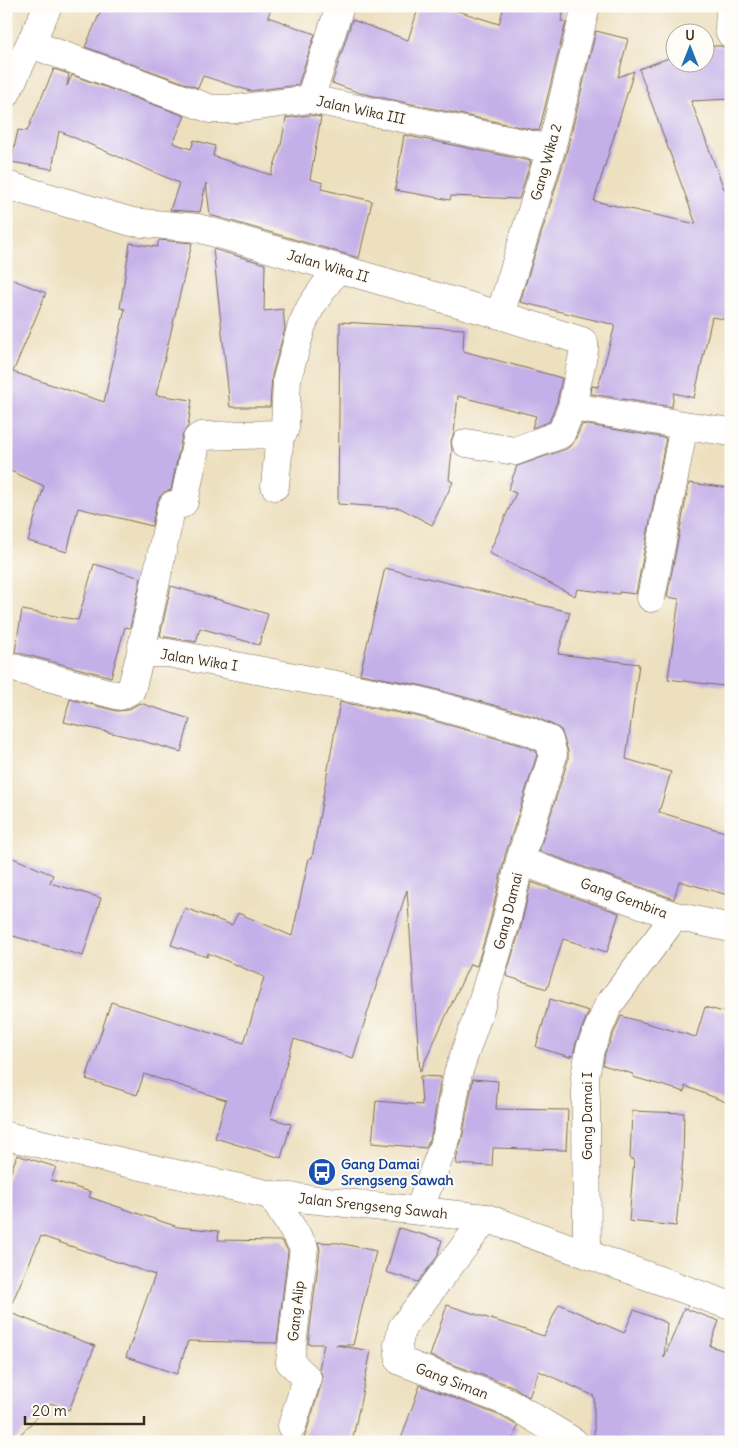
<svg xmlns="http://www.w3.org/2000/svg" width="737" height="1448" viewBox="0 0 737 1448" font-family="Delius,sans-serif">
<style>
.building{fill:#c4b0e8}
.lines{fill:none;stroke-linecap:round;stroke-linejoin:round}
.minor-casing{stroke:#796a56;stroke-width:29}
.tertiary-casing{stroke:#796a56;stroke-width:29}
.minor{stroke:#fff;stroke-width:28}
.tertiary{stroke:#fff;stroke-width:28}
.labels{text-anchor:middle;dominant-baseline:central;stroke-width:4;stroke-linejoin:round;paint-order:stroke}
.street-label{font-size:14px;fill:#3b2a1e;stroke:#fdfcf7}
.transit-label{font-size:14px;font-weight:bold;fill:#164399;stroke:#fdfcf7;text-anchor:start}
</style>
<rect width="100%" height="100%" fill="#fdfcf7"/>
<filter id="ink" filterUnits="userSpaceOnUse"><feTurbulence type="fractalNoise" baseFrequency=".02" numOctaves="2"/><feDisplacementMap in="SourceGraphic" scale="10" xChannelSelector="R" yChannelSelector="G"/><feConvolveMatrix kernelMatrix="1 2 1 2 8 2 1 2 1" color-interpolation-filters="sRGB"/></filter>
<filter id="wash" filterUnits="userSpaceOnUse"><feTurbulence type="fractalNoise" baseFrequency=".0096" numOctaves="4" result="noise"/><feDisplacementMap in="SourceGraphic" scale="20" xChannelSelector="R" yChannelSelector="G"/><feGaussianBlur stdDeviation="1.12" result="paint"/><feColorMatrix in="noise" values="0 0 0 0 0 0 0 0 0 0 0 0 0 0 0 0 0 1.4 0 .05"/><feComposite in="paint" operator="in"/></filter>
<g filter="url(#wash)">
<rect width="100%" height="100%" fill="#ede0bf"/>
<g id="blocks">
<path class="building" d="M103 6H272L268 17 315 34 298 85 250 91 203 76 198 88 85 47Z
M419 6H442L499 24 504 6H565L561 21 566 22 539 131 360 93 332 83 352 20 408 40Z
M596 31 628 39 618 77 634 71 594 201 696 224 639 69 674 56V62H704V46H721L731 50V99L691 101 724 189 731 187V320L712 317 694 398 674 393 672 407 591 394 592 386 598 387 615 325 520 302 566 154Z
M54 69 69 74 67 86 72 75 185 116 173 143 191 149 194 140 215 146 213 156 271 175 281 145 286 118 309 115 321 117 310 179 323 183 321 189 372 201 359 258 210 215 206 183 200 212 170 210 179 183 59 131 52 169 11 162 18 130 27 131Z
M404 135 531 161 519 199 451 196 450 200 395 190Z
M159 240 192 243 156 395 192 400 188 426 182 436 171 490 164 492 159 498 156 506 152 526 78 508 67 552 28 541 44 486 6 469V277L46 293 13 372 104 402 125 309 120 308 130 243 157 247Z
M213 249 265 264 264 311 283 309 285 329 272 375 270 407H230Z
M340 322 464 329 463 351 562 378 557 402 549 422 532 428 536 416 458 396 454 433 451 441 452 450 449 480 453 482 432 525 400 508 338 504Z
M582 424 666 438 636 594 619 592V594L577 589 575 596 489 553 516 493 508 490 517 466 566 449 572 445 575 440Z
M689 483 731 488V687L668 679 679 599 667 597Z
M94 564 141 578 130 628 125 627 111 677 15 652 22 610 78 620Z
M385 568 570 612 558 654 639 664 626 759 671 772 659 812 731 834V896L679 881 674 899 539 851 568 760V751L561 730 555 726 533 716 424 686 360 674Z
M171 586 268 614 259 645 200 628 196 642 160 636Z
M70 699 117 711 127 710 140 703 190 719 181 752 125 736 64 722Z
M340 702 416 716 524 746 536 751 537 755 505 856 491 918 477 966 470 964 420 1072 407 890 353 1058 294 1039 270 1118 291 1124 281 1158 215 1138 226 1100 144 1074 137 1095 86 1079 111 1002 244 1043 264 977 208 953 207 957 171 945 185 908 232 925 238 913 292 936 309 858H312Z
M6 855 53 875 50 883 101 898 83 956 6 934Z
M531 882 619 913 607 952 563 939 547 989 506 976 521 926Z
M550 999 589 1011 576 1043 573 1056 570 1055V1057L536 1047Z
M705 1007 731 1014V1104L685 1086V1092L633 1077V1074L603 1065 605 1053 621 1016 696 1037Z
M420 1076 441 1077 432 1132 426 1148 372 1143 376 1101 422 1105Z
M473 1079 498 1081 496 1109 568 1110 566 1150 493 1148 492 1166 456 1164 457 1155 462 1139Z
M632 1111 684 1113 683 1158 676 1226 629 1221 634 1159H630Z
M17 1155 56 1167 51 1180 91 1192 89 1197 178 1227 219 1231 218 1240 282 1241 288 1251 277 1343 188 1341 177 1374 126 1357 155 1275 41 1236 8 1312 95 1346 69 1410 51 1403 13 1442H6V1185Z
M399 1228 442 1240 437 1257 418 1282 386 1272Z
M318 1242 339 1243 376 1251 353 1345H336L371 1351 352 1442H303L322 1382V1375L319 1369 324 1344H308L320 1249Z
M559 1304 624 1333 634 1310 667 1323 664 1358 684 1308 719 1321 710 1346 731 1353V1442H640L641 1439H594V1396L539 1371 529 1397 514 1387 430 1356 447 1305 544 1336Z
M420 1385 501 1416 518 1426 512 1442H400Z"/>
</g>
</g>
<g filter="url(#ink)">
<use href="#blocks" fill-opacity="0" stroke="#796a56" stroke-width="1"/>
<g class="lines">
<defs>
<path id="minor" d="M730 6 729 30 731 34
M31 44 211 109H236L310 99 551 149
M6 94 48 6
M310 99 340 6
M6 185 132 222 198 228 500 315 582 341 584 343V350L572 407
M500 315 551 149 586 6
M466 443 515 451 561 434 572 407 684 425
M275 486 280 434
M651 598 684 425 731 432
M140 656 171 509 173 505 182 504 184 502 197 439 201 436 280 434 284 431 285 427 287 379 302 325 311 306 337 269
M6 666 120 696 131 690 140 656 150 653H168L420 701 529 731 549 740 553 755 520 861 506 922 481 1006 458 1073 447 1136 419 1210
M520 861 675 916 731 928
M271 1195 304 1247 290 1362 307 1378 292 1426
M486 1218 402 1328 398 1345 400 1361 508 1402 574 1442
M587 1253 586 1101 585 1077 590 1049 608 1006 675 916"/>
<path id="tertiary" d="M6 1136 271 1195 486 1218 731 1306"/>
</defs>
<use href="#minor" class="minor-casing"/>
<use href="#tertiary" class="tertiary-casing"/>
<use href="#minor" class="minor"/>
<use href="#tertiary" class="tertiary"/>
</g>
</g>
<defs>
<symbol id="bus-disc" viewBox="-11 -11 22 22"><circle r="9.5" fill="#1a4fb4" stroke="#fdfcf7"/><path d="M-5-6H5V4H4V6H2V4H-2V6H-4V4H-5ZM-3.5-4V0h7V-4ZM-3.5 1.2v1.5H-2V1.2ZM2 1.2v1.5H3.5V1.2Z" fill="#fff"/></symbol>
</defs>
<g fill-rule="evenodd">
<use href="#bus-disc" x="306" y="1156" width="32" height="32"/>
</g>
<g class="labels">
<g class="street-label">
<text transform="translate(361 110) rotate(12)">Jalan Wika III</text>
<text transform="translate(546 162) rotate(-74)">Gang Wika 2</text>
<text transform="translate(328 266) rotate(16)">Jalan Wika II</text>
<text transform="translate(199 660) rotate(9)">Jalan Wika I</text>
<text transform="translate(624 898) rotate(20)">Gang Gembira</text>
<text transform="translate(508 911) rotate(-76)">Gang Damai</text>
<text transform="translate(587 1116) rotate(-90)">Gang Damai I</text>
<text transform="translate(373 1206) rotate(6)">Jalan Srengseng Sawah</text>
<text transform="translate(296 1311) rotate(-84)">Gang Alip</text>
<text transform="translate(452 1381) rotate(21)">Gang Siman</text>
</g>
<g class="transit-label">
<text x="341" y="1164">Gang Damai<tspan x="341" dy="16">Srengseng Sawah</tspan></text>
</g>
</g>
<rect width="737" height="1448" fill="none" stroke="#fdfcf7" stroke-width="25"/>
<g transform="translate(690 48)"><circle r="24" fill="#fdfcf7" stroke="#afa8a0"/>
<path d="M0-4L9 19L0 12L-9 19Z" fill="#1f6fb2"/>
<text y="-8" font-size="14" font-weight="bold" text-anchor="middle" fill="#3b2a1e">U</text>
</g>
<path d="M25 1416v8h119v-8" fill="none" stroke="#3b2a1e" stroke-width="2.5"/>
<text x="32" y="1416" font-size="15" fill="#3b2a1e" stroke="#fdfcf7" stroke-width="4" paint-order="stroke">20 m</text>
</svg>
